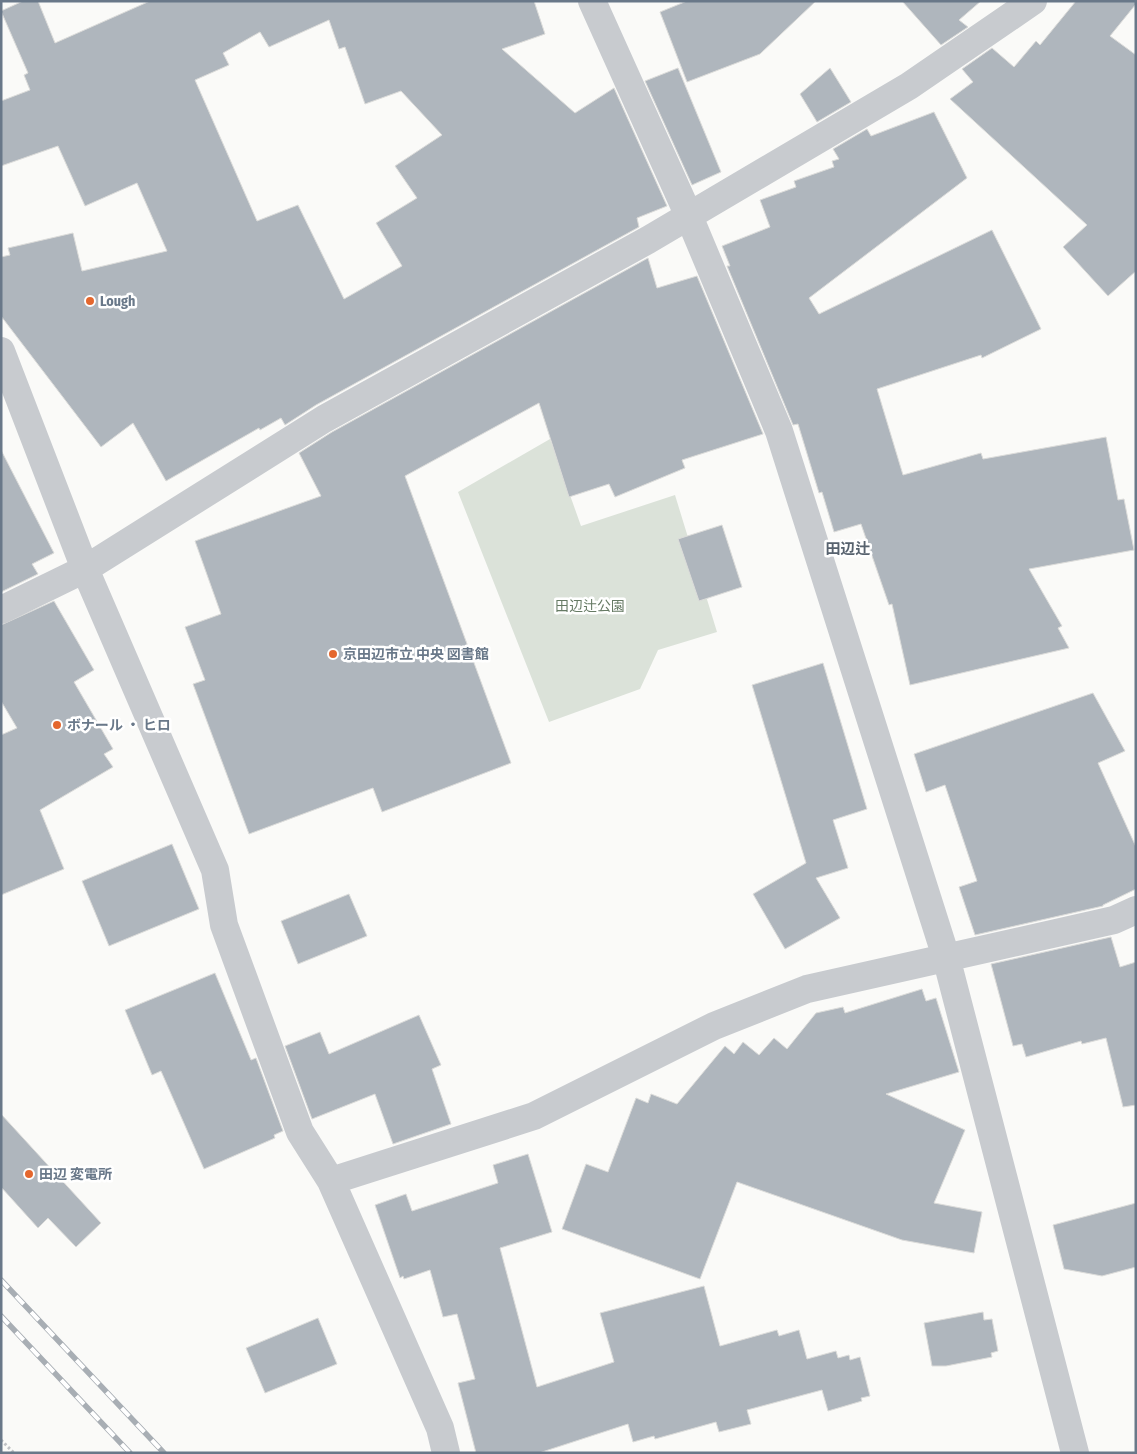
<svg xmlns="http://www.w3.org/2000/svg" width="1137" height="1454" viewBox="0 0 1137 1454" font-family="'Fira Sans Condensed','Noto Sans JP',sans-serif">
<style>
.green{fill:#dbe2d9}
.building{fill:#afb6bd;stroke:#dcdcda;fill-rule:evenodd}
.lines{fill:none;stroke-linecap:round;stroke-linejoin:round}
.path{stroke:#c0c2c5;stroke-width:3;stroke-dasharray:2.5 2.5;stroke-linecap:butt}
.minor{stroke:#c8cbcf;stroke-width:28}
.rail-casing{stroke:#a8aeb4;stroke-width:5.5}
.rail{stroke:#fff;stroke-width:4;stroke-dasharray:11;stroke-linecap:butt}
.poi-dot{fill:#e4672e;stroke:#fff;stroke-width:2}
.labels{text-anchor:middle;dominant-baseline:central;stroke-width:5;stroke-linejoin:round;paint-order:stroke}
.poi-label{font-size:14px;font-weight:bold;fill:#697889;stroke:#fff;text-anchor:start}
.park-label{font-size:14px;fill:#667a64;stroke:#fff}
.neighbourhood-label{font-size:15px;font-weight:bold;fill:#57626e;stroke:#fff}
</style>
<rect width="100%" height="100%" fill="#fafaf8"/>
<path class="green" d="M550 439 581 526 675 495 717 632 658 650 640 689 549 722 458 492Z"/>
<path class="building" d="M23 1H38L55 43 150 1H534L545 34 502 49 575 113 614 88 667 206 637 218 639 227 316 405 285 425 281 418 260 430 259 428 166 481 133 423 101 447 1 316V257L10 255 8 248 73 233 82 271 167 251 137 183 85 206 58 146 1 166V101L30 90 24 75 28 73 1 11ZM329 20 339 49 345 47 365 104 401 91 442 135 395 166 417 198 376 223 402 266 344 299 298 205 257 221 195 80 229 65 223 53 260 32 269 47Z
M687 1H816L760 54 687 82 660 12Z
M902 1H981L959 20 968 27 941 45Z
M1076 1H1136V4L1110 36 1136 55V271L1108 296 1063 247 1087 225 950 99 973 82 962 69 992 48 1014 67 1036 41 1040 45Z
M678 68 721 172 692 185 645 81Z
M830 68 851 102 817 122 800 94Z
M934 112 967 178 809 298 819 314 992 230 1041 329 982 358 981 355 877 389 903 475 981 453 983 459 1106 437 1118 500 1124 499 1134 550 1029 569 1062 626 1058 628 1069 648 910 685 892 604 889 605 861 524 834 532 822 492 819 493 798 424 793 425 727 266H730L722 246 770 227 760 200 796 187 794 181 834 167 832 161 839 159 833 149 867 129 871 136Z
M648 258 657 288 697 276 763 434 682 460 685 468 615 497 609 484 569 497 539 403 405 476 511 763 382 812 373 788 249 834 193 684 205 680 185 627 221 614 195 541 321 496 299 453 332 432Z
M1 450 54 553 32 564 38 574 1 592Z
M722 525 742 587 699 601 678 539Z
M54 601 94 670 74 682 113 749 104 754 113 767 40 810 64 869 1 895V735L17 728 1 701V625Z
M823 663 867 809 833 820 848 868 816 878 840 918 785 949 753 894 806 863 752 685Z
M1093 693 1125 751 1098 763 1136 847V889L1103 905V906L975 935 959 887 977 881 945 785 926 792 914 754Z
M172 844 199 909 109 946 82 881Z
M349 894 367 936 298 964 281 921Z
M1111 937 1120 967 1136 962V1105L1123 1107 1106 1038 1082 1044 1081 1041 1026 1057 1022 1044 1013 1046 991 964Z
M215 973 251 1060 256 1058 283 1131 274 1135 275 1138 204 1169 161 1071 152 1075 125 1010Z
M922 989 926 1001 936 998 959 1072 886 1094 965 1130 934 1203 982 1212 974 1253 902 1240 737 1182 700 1279 562 1229 586 1164 608 1172 636 1098 648 1103 651 1094 677 1104 725 1046 734 1054 743 1042 759 1055 774 1038 787 1049 816 1013 843 1007 845 1013Z
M419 1015 441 1065 432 1069 451 1124 393 1144 375 1094 312 1119 285 1046 320 1032 329 1054Z
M1 1114 101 1223 76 1247 48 1218 38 1228 1 1187Z
M528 1154 552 1232 500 1248 537 1387 614 1362 600 1313 704 1286 720 1346 777 1330 779 1336 799 1330 807 1359 836 1351 838 1358 849 1355 850 1360 860 1357 870 1396 861 1398 862 1401 828 1411 822 1390 747 1410 751 1424 719 1432 716 1422 655 1439 654 1436 633 1442 628 1424 539 1453H476L458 1383 475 1379 457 1314 443 1317 430 1270 404 1279 403 1276 400 1278 375 1205 406 1194 412 1211 498 1183 493 1165Z
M1136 1203V1267L1102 1276 1064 1269 1053 1225Z
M983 1312 984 1320 992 1319 998 1351 991 1353 992 1357 946 1366H932L924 1323Z
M318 1318 337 1364 265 1393 246 1348Z"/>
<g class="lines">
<path class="path" d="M1 1440 14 1453"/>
<path class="minor" d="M592 1 688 214 779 431 946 957 1075 1453
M1 351 85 569 215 870 224 925 300 1132 331 1181 440 1428 446 1453
M1 610 85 569 324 419 648 240 909 86 1033 1
M331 1181 534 1116 714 1026 807 989 1114 920 1136 910"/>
<defs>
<path id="rail" d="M1 1280 164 1453
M1 1316 130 1453"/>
</defs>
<use href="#rail" class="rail-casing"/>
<use href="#rail" class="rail"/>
</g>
<g class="poi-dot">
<circle cx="90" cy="301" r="5"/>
<circle cx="333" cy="654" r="5"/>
<circle cx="57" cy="725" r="5"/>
<circle cx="29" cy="1174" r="5"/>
</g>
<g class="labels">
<g class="poi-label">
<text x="100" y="301">Lough</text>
<text x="343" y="654">京田辺市立 中央 図書館</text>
<text x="67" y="725">ボナール ・ ヒロ</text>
<text x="39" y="1174">田辺 変電所</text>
</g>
<g class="park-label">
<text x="590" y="606">田辺辻公園</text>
</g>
<g class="neighbourhood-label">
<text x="848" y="549">田辺辻</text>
</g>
</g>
<rect width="1137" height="1454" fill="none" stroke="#697889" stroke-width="5"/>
</svg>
